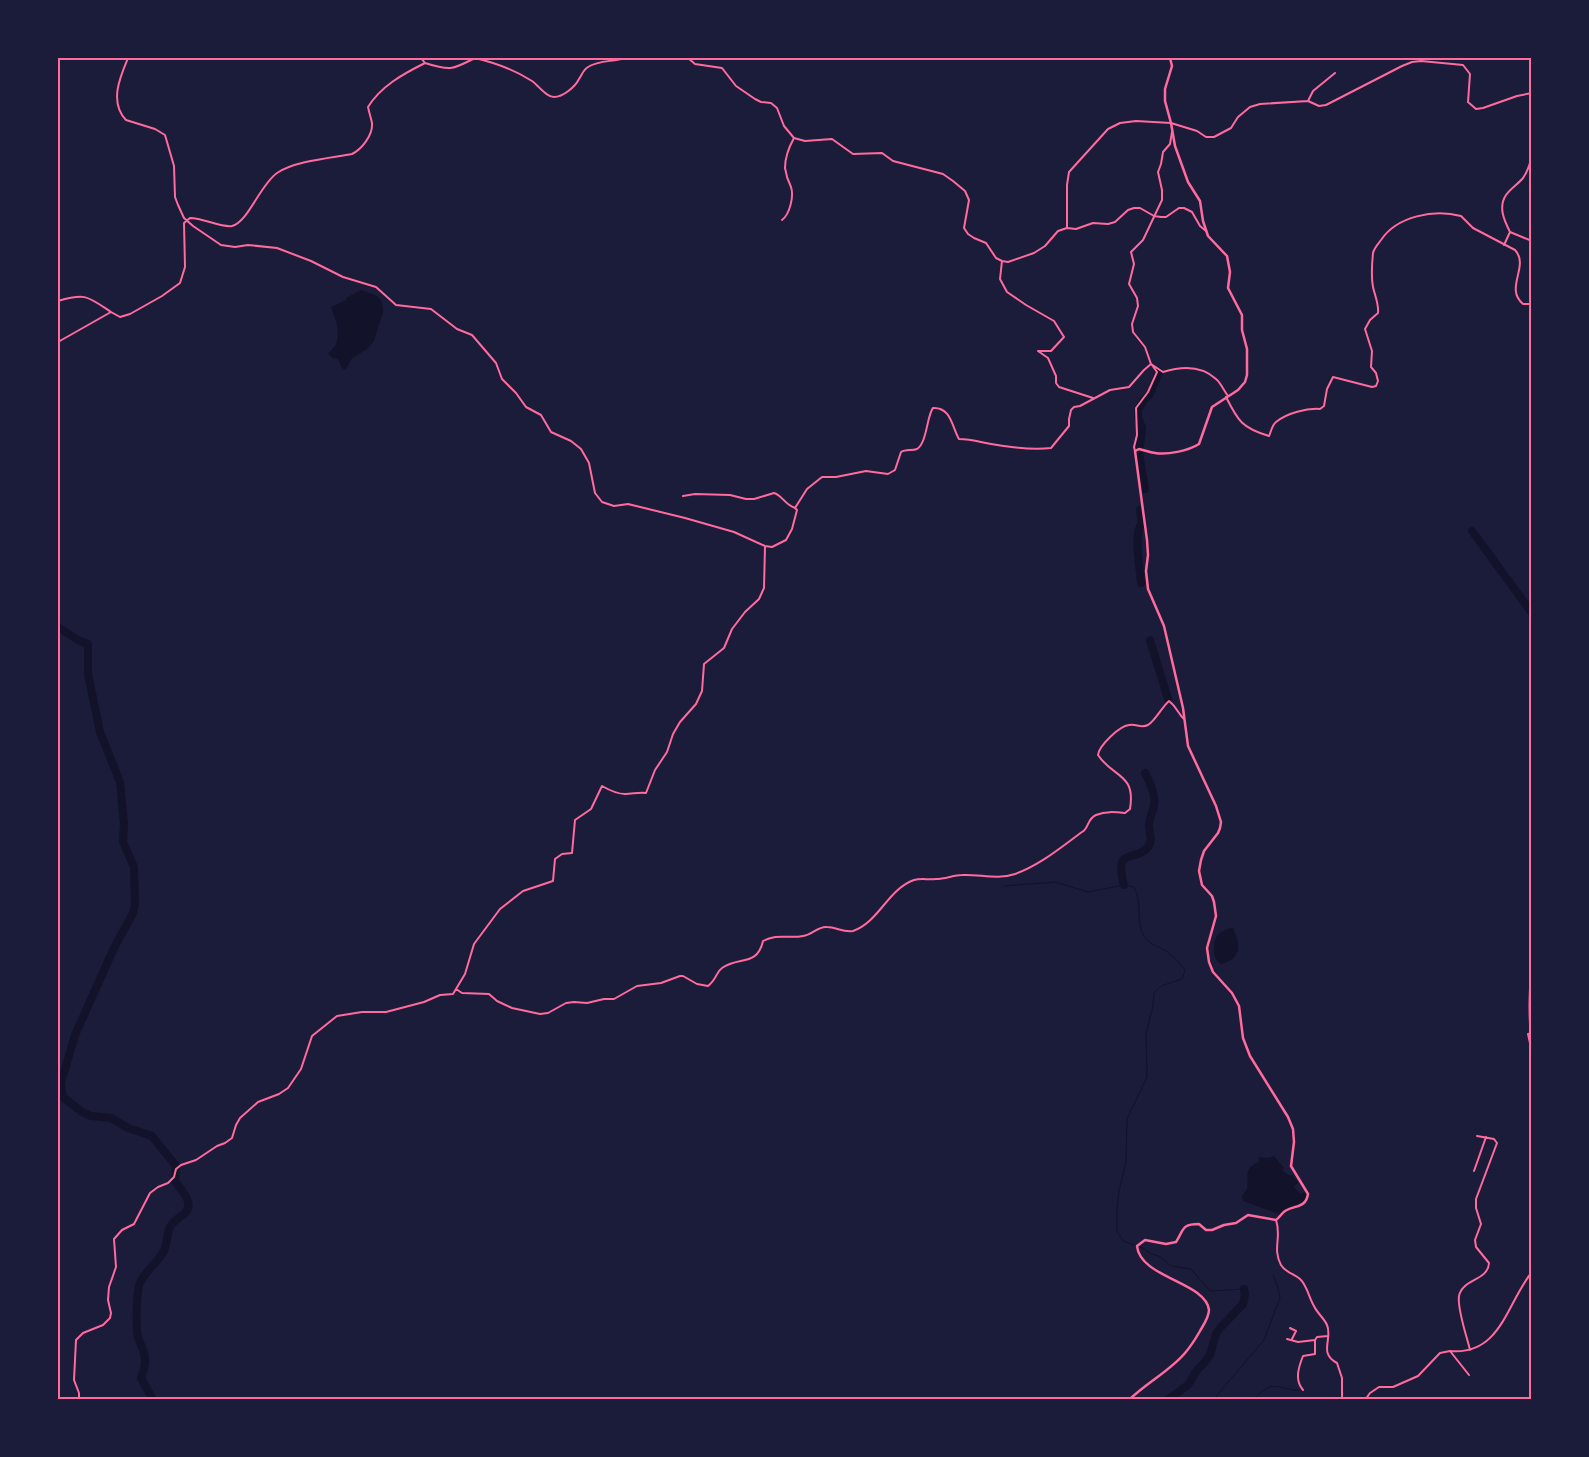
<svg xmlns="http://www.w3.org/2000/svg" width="1589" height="1457" viewBox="0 0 1589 1457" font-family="'Noto Serif',serif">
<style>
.water{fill:#12122b}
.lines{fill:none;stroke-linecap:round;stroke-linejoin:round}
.stream{stroke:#12122b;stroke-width:1}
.river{stroke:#12122b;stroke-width:8}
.minor{stroke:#ff6b9d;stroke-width:2}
.secondary{stroke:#ff6b9d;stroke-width:2.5}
.rail{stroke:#a44b75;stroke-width:1}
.neatline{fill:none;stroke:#ff6b9d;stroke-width:2}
</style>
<rect width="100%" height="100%" fill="#1b1b3a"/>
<path class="water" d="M361 290C373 295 384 294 383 312L374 341 367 349 352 358 345 370 342 368 338 359 333 358 328 354C331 350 334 348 336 344 341 331 335 319 331 307L346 300V298Z
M1233 928C1241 945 1242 959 1221 964 1214 960 1214 954 1214 946 1215 934 1221 930 1233 928Z
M1274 1156 1284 1168 1282 1170 1288 1175H1292L1298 1183 1294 1187 1301 1194 1306 1191C1308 1205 1295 1204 1285 1209 1284 1209 1280 1213 1279 1214L1243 1201 1242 1196 1247 1189C1249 1176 1243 1168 1259 1162V1157L1268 1158Z"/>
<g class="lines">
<path class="stream" d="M1004 886 1055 882 1088 892 1124 885 1134 887C1143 902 1135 921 1144 936 1149 943 1152 944 1159 947 1169 952 1179 961 1185 970L1182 979 1161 986 1154 993 1153 1006 1146 1034 1147 1077 1127 1119 1126 1162 1119 1191 1117 1208V1231L1123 1241 1143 1248 1151 1254 1159 1256 1171 1266 1191 1269 1210 1291 1244 1289
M1213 1400 1264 1340 1280 1298 1278 1288 1273 1275
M1255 1400C1257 1395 1260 1393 1264 1390 1276 1381 1287 1392 1301 1390"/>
<path class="river" d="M1145 489 1139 454 1142 428 1138 417V410L1143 401 1150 394 1159 372
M1140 510 1142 523C1133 533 1140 569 1141 583
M1472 531 1532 613
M58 627 78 640 88 644V674L100 732 120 782 124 824 123 842 134 867 135 904 133 913 114 948 75 1035 61 1083 62 1094 64 1098 82 1112 91 1116 111 1118 128 1128 152 1136 176 1166 175 1181C181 1190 196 1204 184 1214 179 1218 173 1221 170 1227 166 1235 168 1244 163 1253 156 1264 145 1271 140 1283 136 1291 136 1329 138 1337 140 1344 145 1352 145 1359 146 1365 143 1372 141 1378L153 1400
M1150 640 1168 699
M1124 885C1113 845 1136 863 1148 847 1154 839 1148 832 1149 824 1150 818 1152 812 1154 806 1156 794 1150 782 1145 773
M1167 1400 1188 1385 1197 1370 1205 1362 1210 1355 1216 1334 1220 1328 1243 1304 1245 1294 1244 1289"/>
<path class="minor" d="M128 58C120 77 109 102 126 120L155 129 165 135 174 166 175 197 178 205 184 218 193 226 221 245 235 247 248 245 277 248 311 261 343 277 376 287 396 305 431 309 457 329 472 335 496 363 502 379 516 393 526 407 541 415 551 432 571 441 581 449 589 463 595 493 602 502 614 506 628 504 685 518 734 532 765 546 772 547 786 540 792 529 797 510 795 508 807 489 822 477H836L866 471 888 474 895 470 901 452C906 449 912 451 917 449 927 443 927 415 933 408 951 407 952 427 959 439 971 439 980 442 991 444 1008 447 1034 450 1051 448L1069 426V419L1071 410 1074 407 1080 406 1110 390 1129 387 1144 370 1151 364
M421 58 425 63C450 71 452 70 475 58 496 63 515 70 532 81 539 86 546 97 554 97 563 97 575 87 579 79 582 75 583 70 588 67 599 60 613 62 625 58
M688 58 695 64 722 68 736 86 755 99 761 102 771 103 777 108 784 126 794 138 805 141 832 139 853 154 882 153 893 161 943 174 953 181 965 191 969 200 964 228 968 234 974 238 986 243 996 258 1002 261 1008 262 1034 253 1045 246 1058 231 1067 228 1076 229 1093 223 1108 224 1115 222 1128 210 1134 208H1140L1154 216 1161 217H1166L1179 208H1184L1192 212 1200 226 1206 231
M1308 101 1313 91 1335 73
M1172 132 1170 144 1163 152 1161 164 1158 172 1162 190V200L1143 240 1131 252 1134 264 1129 284 1137 298 1138 306 1132 324 1133 332 1145 347 1151 364 1163 372C1182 366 1201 365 1216 379 1221 383 1224 391 1228 396
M1532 156C1530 164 1528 171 1523 178 1518 184 1511 188 1506 195 1498 207 1504 220 1510 232L1532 241
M782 220C790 214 794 196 791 187 788 181 786 175 785 168 785 158 789 147 794 138
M1067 228V185L1069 172 1108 129 1120 123 1136 121 1171 123 1197 131 1206 137H1214L1231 128 1238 117 1250 107 1260 104 1308 101 1319 106 1326 105 1402 66 1412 62 1421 61 1463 65 1470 74 1468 102 1476 109 1483 108 1517 96 1532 93
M1504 245 1510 232
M1002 261 1000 279 1007 292 1026 305 1054 321 1064 337 1051 351H1038L1048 358 1056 376V383L1059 387 1093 398
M58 301C86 293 87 296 111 312L58 342
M111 312 120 317 130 314 162 296 180 283 185 267 184 223 190 218C203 218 222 228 232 226 248 222 260 185 277 173 295 161 330 158 352 154 362 149 373 135 372 123 371 118 369 112 368 107 381 86 403 74 425 63
M1226 397C1238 421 1242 428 1269 436 1271 432 1272 425 1276 422 1287 413 1307 408 1320 409L1324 406 1327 389 1333 377 1372 387 1376 386 1378 381 1376 373 1371 367 1372 351 1365 329 1370 320 1378 313C1379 304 1375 296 1373 287 1371 277 1372 263 1373 253 1374 248 1378 244 1381 240 1397 216 1434 209 1461 216L1473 228 1515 250C1530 266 1504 288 1523 304H1532
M1135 451 1134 447 1137 435 1136 408 1148 392 1157 372 1152 365
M683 496 695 494 730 495 746 499H754L774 493C782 495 784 504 795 508
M456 989 462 993 489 994 497 1001 512 1008 540 1014 548 1013 566 1003 574 1002 587 1003 604 999H614L637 986 661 983 680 976H683L697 984 708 986C717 979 716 972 722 968 739 956 757 967 763 941 777 933 789 939 803 936 812 935 818 926 827 927 836 927 844 933 853 931 879 922 888 889 914 880 921 878 929 880 936 879 945 879 954 875 962 875 980 874 997 880 1015 874 1040 865 1060 848 1082 832 1089 828 1087 819 1096 815 1106 811 1115 812 1125 813L1130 809C1136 773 1113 778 1098 755 1099 746 1119 726 1129 725 1136 723 1140 729 1148 725 1155 721 1162 707 1169 701 1177 707 1178 714 1184 719
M1532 1033 1528 1034 1532 1052
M1474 1171 1486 1137
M1276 1220C1282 1237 1272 1248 1281 1265 1285 1272 1294 1274 1300 1279 1307 1285 1309 1298 1314 1306 1317 1313 1324 1318 1327 1325 1333 1339 1318 1353 1337 1363L1342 1378V1400
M1290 1328 1296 1331 1292 1339
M1287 1339 1298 1342 1315 1340
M1470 1350C1467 1337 1457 1309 1459 1296 1462 1279 1488 1281 1489 1263L1476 1247 1475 1240 1481 1224 1476 1208V1199L1497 1143 1494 1139 1477 1136
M1450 1351C1501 1356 1507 1302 1532 1272
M1303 1390C1294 1380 1299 1366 1303 1356L1315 1354V1340L1317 1337 1328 1336
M79 1400V1393L74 1380 76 1340 83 1333 103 1325 110 1318 111 1313 108 1300 109 1287 116 1267 114 1239 122 1230 134 1224 150 1193 158 1187 168 1183 174 1177 176 1169 181 1165 196 1160 217 1146 225 1143 232 1138 236 1125 240 1118 258 1102 279 1094 288 1088 301 1069 312 1036 337 1016 362 1012H386L424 1002 440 995 453 994 465 974 474 944 500 909 523 891 553 881 555 859 562 854 572 853 575 820 591 809 602 786C609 790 617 794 625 794 633 794 638 792 646 793L655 770 667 752 673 734 680 722 696 704 702 691 704 664 724 648 732 629 745 612 759 599 764 588 765 546
M1365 1400 1370 1393 1379 1387H1393L1418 1376 1440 1353 1450 1351 1469 1375"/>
<path class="secondary" d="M1129 1400C1146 1383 1170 1371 1185 1353 1191 1346 1196 1338 1200 1331 1204 1324 1209 1317 1209 1310 1206 1282 1140 1278 1137 1246L1145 1240 1166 1244 1176 1242C1184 1230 1181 1224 1199 1224L1206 1230H1212L1224 1225 1236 1223 1248 1215 1276 1220C1279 1218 1282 1213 1285 1211 1295 1205 1306 1208 1308 1194L1291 1166 1294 1142 1293 1129 1288 1117 1250 1056 1243 1038 1239 1006 1232 993 1213 972 1209 962 1207 948 1216 916 1214 902 1212 896 1202 885 1199 871 1201 860 1204 851 1218 833 1220 828 1221 822 1216 806 1188 746 1183 708 1164 626 1148 589 1146 571 1148 555 1147 540 1135 451 1139 449C1144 450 1149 452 1155 453 1167 455 1188 451 1199 444L1212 407 1238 390 1245 382 1247 375V349L1242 330V315L1228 288 1230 272 1227 256 1208 236 1203 221 1200 201 1188 182 1175 146 1171 123 1165 101V89L1172 66 1170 58"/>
<path class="rail" d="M1532 969C1528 993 1527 1017 1532 1041
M1529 1400 1532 1394"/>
</g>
<rect width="1589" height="1457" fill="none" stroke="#1b1b3a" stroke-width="118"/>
<rect x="59" y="59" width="1471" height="1339" class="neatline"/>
</svg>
